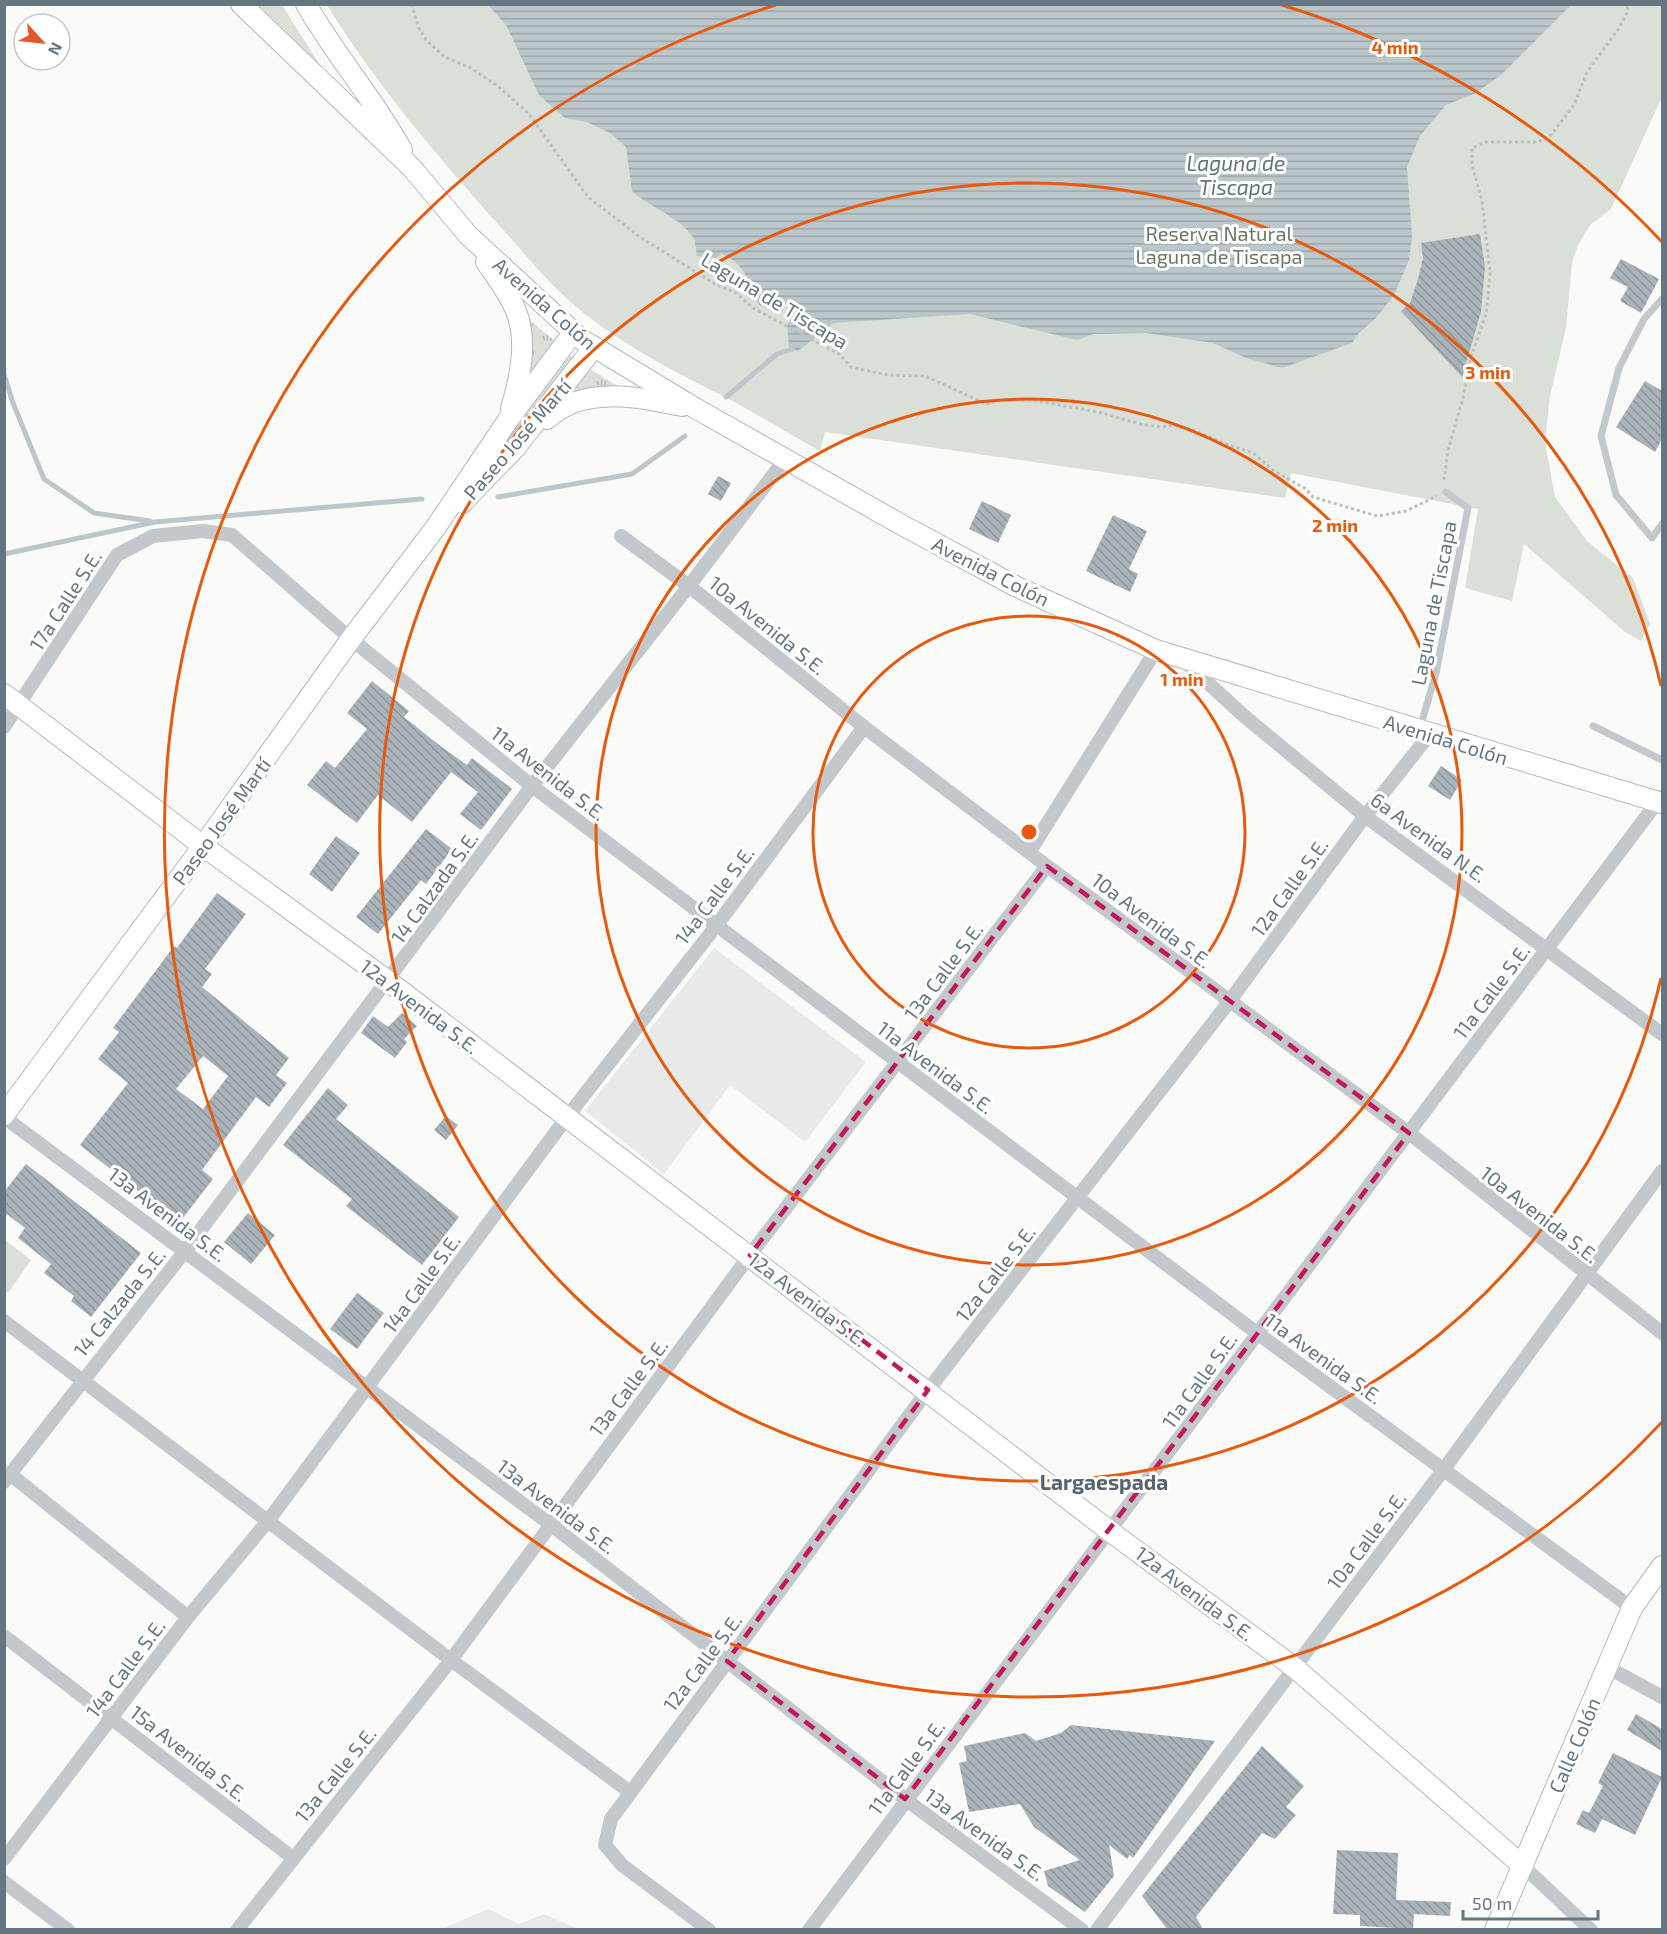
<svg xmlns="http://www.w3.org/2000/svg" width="1667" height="1934" viewBox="0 0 1667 1934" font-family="'Exo 2',sans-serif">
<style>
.built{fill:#e8e9e9}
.grass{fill:url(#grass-tufts)}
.park{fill:#dadfd7}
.water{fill:url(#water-rules)}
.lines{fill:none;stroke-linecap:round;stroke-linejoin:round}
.stream{stroke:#bbc7cb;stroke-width:5}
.building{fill:url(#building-back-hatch);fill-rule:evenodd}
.secondary-casing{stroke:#b3babf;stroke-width:22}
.path{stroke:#bbbfc2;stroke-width:3;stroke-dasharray:3 3;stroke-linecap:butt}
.lane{stroke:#c3c8cc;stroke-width:7}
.street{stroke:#c3c8cc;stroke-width:14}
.secondary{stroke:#fff;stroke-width:20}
.marked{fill:none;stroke:#c2185b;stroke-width:4.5;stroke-dasharray:12 8;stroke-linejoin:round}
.ring{fill:none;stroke:#e8590c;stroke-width:3}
.labels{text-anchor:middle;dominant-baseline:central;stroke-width:6;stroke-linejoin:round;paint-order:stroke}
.park-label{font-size:20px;fill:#687a64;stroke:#fff}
.street-label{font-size:20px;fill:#657683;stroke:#fff}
.water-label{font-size:21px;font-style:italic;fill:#60757c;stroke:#fff}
.neighbourhood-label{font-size:21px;font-weight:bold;fill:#57646e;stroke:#fff}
.centre{fill:#e8590c;stroke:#fff;stroke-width:3}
.ring-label{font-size:18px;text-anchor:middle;font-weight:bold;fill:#e8590c;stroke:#fff;stroke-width:6;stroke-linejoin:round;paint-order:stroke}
</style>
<defs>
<pattern id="grass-tufts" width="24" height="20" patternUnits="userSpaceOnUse" patternTransform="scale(1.5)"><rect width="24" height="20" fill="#dadfd7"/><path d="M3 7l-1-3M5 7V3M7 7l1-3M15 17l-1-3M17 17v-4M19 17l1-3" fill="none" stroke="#b4b9b4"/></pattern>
<pattern id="water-rules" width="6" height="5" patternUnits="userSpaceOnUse" patternTransform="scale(1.5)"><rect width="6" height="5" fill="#bbc7cb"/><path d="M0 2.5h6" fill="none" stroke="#9ca6aa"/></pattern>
<pattern id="building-back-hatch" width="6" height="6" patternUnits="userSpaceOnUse" patternTransform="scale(1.5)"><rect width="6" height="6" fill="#aab3b9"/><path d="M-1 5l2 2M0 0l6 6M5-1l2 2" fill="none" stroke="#8e969c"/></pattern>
</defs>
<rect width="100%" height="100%" fill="#fafaf8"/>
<path class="built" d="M714 948 866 1062 805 1142 730 1085 664 1174 585 1111Z
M488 1909 519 1924 544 1914 578 1929H441Z"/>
<path class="grass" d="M522 314 555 341 524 388Z
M568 354 575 360 554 389 494 456 534 392Z
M587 367 624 390 565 397Z"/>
<path class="park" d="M253 5H282L333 86Z
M327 5H1662V97L1611 209 1590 225 1578 245 1572 263 1566 328 1550 396 1545 442 1555 497 1587 541 1633 578 1650 624 1641 641 1625 632 1524 544 1512 601 1465 588 1478 509 1291 473 1285 498 825 432 820 451C788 434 758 414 725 397 677 373 628 348 585 314 555 291 531 261 506 233 442 162 377 86 327 5Z
M5 1240 31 1260 8 1293 5 1290Z"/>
<path class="water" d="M488 5H1571L1500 76 1474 94 1446 105 1420 136 1407 167 1412 236 1409 260 1394 295 1376 318 1358 334 1352 343 1282 368 1246 358 1213 343 1146 333 1094 334 1077 340 970 314 833 323 798 351 789 347 787 325 797 308 789 302C778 308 770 311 759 305 751 284 745 264 722 254L716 258 697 256C696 250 696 242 693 237 679 216 650 208 632 191L626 147 610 133 587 122 565 118 539 95 506 25Z"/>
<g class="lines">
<path class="stream" d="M4 374 13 403 44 479 94 513 150 521
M726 397 777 354 792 349
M498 497 632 474 685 436
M4 554 155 522 422 499"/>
</g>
<path class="building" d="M1480 234 1485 267 1481 312 1462 377 1401 311 1410 303 1418 279 1423 258 1421 243Z
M1621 259 1659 279 1641 313 1620 301 1628 287 1610 278Z
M1645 381 1662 391V439L1655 452 1616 427Z
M718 476 731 483 721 501 708 494Z
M982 501 1011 515 998 543 969 529Z
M1113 515 1147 531 1129 569 1138 574 1130 592 1086 571Z
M372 681 409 711 404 717 439 745 467 765 472 758 512 789 481 830 460 814 478 792 451 772 412 822 378 795 357 823 307 785 326 761 335 768 367 729 347 713Z
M1441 766 1462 780 1450 800 1428 786Z
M426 829 452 849 426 884 421 880 378 934 356 917Z
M336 836 360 853 332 892 309 874Z
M217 893 246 914 205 969 212 974 202 987 289 1058 276 1075 287 1083 269 1107 256 1097 202 1170 213 1179 179 1223 80 1145 128 1083 98 1059 119 1032 113 1028 174 946 177 948ZM203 1056 228 1076 203 1109 176 1089Z
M402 1013 417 1026 404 1039 407 1042 395 1058 361 1033 373 1016 388 1027Z
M328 1088 348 1105 336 1119 459 1217 422 1265 346 1206 352 1199 283 1145Z
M446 1116 458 1125 446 1140 434 1130Z
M26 1164 141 1253 91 1317 71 1301 74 1296 44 1273 51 1264 18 1238 25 1228 4 1212V1192Z
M248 1213 275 1235 251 1264 224 1242Z
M357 1293 384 1313 357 1349 330 1329Z
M1636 1714 1662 1729V1751L1627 1730Z
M1071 1725 1215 1741 1133 1858 1130 1855 1127 1859 1109 1845 1114 1876 1085 1912 1048 1886 1044 1871 1080 1860 1034 1827 1020 1804 969 1812 959 1763 967 1761 964 1746 1025 1733 1036 1741 1061 1733Z
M1262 1746 1304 1786 1286 1807 1296 1815 1275 1839 1262 1833 1196 1917 1203 1929H1167L1142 1896Z
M1613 1753 1662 1777 1635 1835 1602 1819 1595 1833 1576 1824 1583 1810 1589 1813 1603 1786 1598 1783Z
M1337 1850 1398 1853 1396 1900 1451 1902 1450 1916 1414 1914 1413 1929 1360 1926V1915L1333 1914Z"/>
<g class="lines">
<defs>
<path id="secondary" d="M241 4 412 168 468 235 581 339 695 408 902 525 1015 586 1156 650 1662 803
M306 4C335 55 374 99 402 150
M486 262C496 277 509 293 516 311 528 340 520 379 511 408
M547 419C583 385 638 397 682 406
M462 503 516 447 594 347
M4 694 203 846 388 981 1111 1532 1295 1668 1523 1866
M4 1115 203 846 351 639 436 527 508 420 573 333
M1495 1930 1632 1608 1662 1566"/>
</defs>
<use href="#secondary" class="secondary-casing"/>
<path class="path" d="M412 4 418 26 426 40 445 57 471 68 499 87 529 114 588 197 640 237 715 284 736 293 753 308 839 354 851 367 888 375 925 376 986 404 1007 399 1037 401 1099 412 1139 424 1162 427 1173 425 1191 429 1223 443 1253 453 1274 471 1306 489 1313 497 1377 516 1406 511 1437 496
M1444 480 1448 450 1463 398 1470 360 1486 314 1490 273 1482 201 1472 165V148L1486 142H1538L1551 135 1574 105 1587 72 1619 28 1627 13 1628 4"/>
<path class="lane" d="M1662 299 1644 319 1619 368 1601 436 1616 495 1652 538 1662 524
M1593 726 1662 760
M1420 728 1436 673 1468 508 1446 492"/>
<path class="street" d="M621 536 689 586 864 727 1047 866 1409 1133 1662 1333
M1184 661 1244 716 1365 816 1662 1034
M4 727 117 555 153 536 203 531 232 535 351 639 532 786 1257 1333 1632 1608
M1030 851 1156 650
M4 1117 550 1524 905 1799 1082 1930
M4 1321 451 1660 630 1792
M10 1474 188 1617
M4 1482 185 1251 532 786 689 586 786 458
M4 1636 293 1858
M1607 1667 1662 1697
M4 1859 188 1617 268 1521 567 1117 716 926 864 727
M1523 1866 1591 1930
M4 1882 68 1930
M237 1930 451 1660 750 1255 1047 866
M709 1930 622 1865 605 1845 611 1819 928 1390 1229 1002 1365 816 1430 734
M809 1930 1661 797
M1097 1930 1444 1469 1662 1171"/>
<use href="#secondary" class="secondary"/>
</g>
<path class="marked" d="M1047 866 1409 1133 905 1799 727 1661 928 1390 750 1255Z"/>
<g class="ring">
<circle cx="1029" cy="832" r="216"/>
<circle cx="1029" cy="832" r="433"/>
<path d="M1661 978A649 649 0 1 1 1661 686"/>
<path d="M1662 1422A865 865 0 1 1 776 5M1282 5A865 865 0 0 1 1662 242"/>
</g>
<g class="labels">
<g class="park-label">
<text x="1219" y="233">Reserva Natural<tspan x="1219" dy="23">Laguna de Tiscapa</tspan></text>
</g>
<g class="street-label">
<text transform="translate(775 300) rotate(31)">Laguna de Tiscapa</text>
<text transform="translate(545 303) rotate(41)">Avenida Colón</text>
<text transform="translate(517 439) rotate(-49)">Paseo José Martí</text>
<text transform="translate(991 571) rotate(27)">Avenida Colón</text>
<text transform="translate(65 600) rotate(-57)">17a Calle S.E.</text>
<text transform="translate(1433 603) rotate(-79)">Laguna de Tiscapa</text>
<text transform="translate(768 625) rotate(39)">10a Avenida S.E.</text>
<text transform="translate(1446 739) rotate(17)">Avenida Colón</text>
<text transform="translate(549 773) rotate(38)">11a Avenida S.E.</text>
<text transform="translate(221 821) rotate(-54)">Paseo José Martí</text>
<text transform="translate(1429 837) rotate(36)">6a Avenida N.E.</text>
<text transform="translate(434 887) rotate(-54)">14 Calzada S.E.</text>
<text transform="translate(1289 887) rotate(-54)">12a Calle S.E.</text>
<text transform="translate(714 895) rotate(-53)">14a Calle S.E.</text>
<text transform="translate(1152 920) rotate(37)">10a Avenida S.E.</text>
<text transform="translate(943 971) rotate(-53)">13a Calle S.E.</text>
<text transform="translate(1491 991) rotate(-53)">11a Calle S.E.</text>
<text transform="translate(420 1006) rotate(37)">12a Avenida S.E.</text>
<text transform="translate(936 1067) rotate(37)">11a Avenida S.E.</text>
<text transform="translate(168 1214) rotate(37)">13a Avenida S.E.</text>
<text transform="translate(1540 1214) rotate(38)">10a Avenida S.E.</text>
<text transform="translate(995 1273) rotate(-52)">12a Calle S.E.</text>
<text transform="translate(421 1283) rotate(-54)">14a Calle S.E.</text>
<text transform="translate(808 1299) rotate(37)">12a Avenida S.E.</text>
<text transform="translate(119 1302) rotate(-51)">14 Calzada S.E.</text>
<text transform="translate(1324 1358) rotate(36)">11a Avenida S.E.</text>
<text transform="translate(1199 1380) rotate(-54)">11a Calle S.E.</text>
<text transform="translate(628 1387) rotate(-53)">13a Calle S.E.</text>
<text transform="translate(557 1506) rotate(37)">13a Avenida S.E.</text>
<text transform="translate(1366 1540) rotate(-53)">10a Calle S.E.</text>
<text transform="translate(1195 1593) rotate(37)">12a Avenida S.E.</text>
<text transform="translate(702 1662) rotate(-53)">12a Calle S.E.</text>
<text transform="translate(125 1668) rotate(-53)">14a Calle S.E.</text>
<text transform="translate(1574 1745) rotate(-67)">Calle Colón</text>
<text transform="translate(189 1753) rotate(38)">15a Avenida S.E.</text>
<text transform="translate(906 1767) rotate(-53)">11a Calle S.E.</text>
<text transform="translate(335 1774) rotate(-51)">13a Calle S.E.</text>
<text transform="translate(985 1834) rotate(36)">13a Avenida S.E.</text>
</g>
<g class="water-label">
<text x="1236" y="162">Laguna de<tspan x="1236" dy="24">Tiscapa</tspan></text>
</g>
<g class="neighbourhood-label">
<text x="1104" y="1481">Largaespada</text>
</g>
</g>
<circle cx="1029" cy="832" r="9" class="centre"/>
<g class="ring-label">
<text x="1395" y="54">4 min</text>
<text x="1488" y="379">3 min</text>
<text x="1335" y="532">2 min</text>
<text x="1182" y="686">1 min</text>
</g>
<rect width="1667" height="1934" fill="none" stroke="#657683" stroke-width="12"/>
<g transform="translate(42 42) rotate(117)"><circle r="28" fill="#ffffff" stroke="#c1c8cd" stroke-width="1.5"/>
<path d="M0-4.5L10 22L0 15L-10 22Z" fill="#e4572e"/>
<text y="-9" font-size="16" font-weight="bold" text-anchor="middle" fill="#657683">N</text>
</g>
<path d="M1463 1910v9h135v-9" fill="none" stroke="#657683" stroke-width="3"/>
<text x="1472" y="1910" font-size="18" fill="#657683" stroke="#ffffff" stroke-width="4.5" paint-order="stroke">50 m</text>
</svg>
